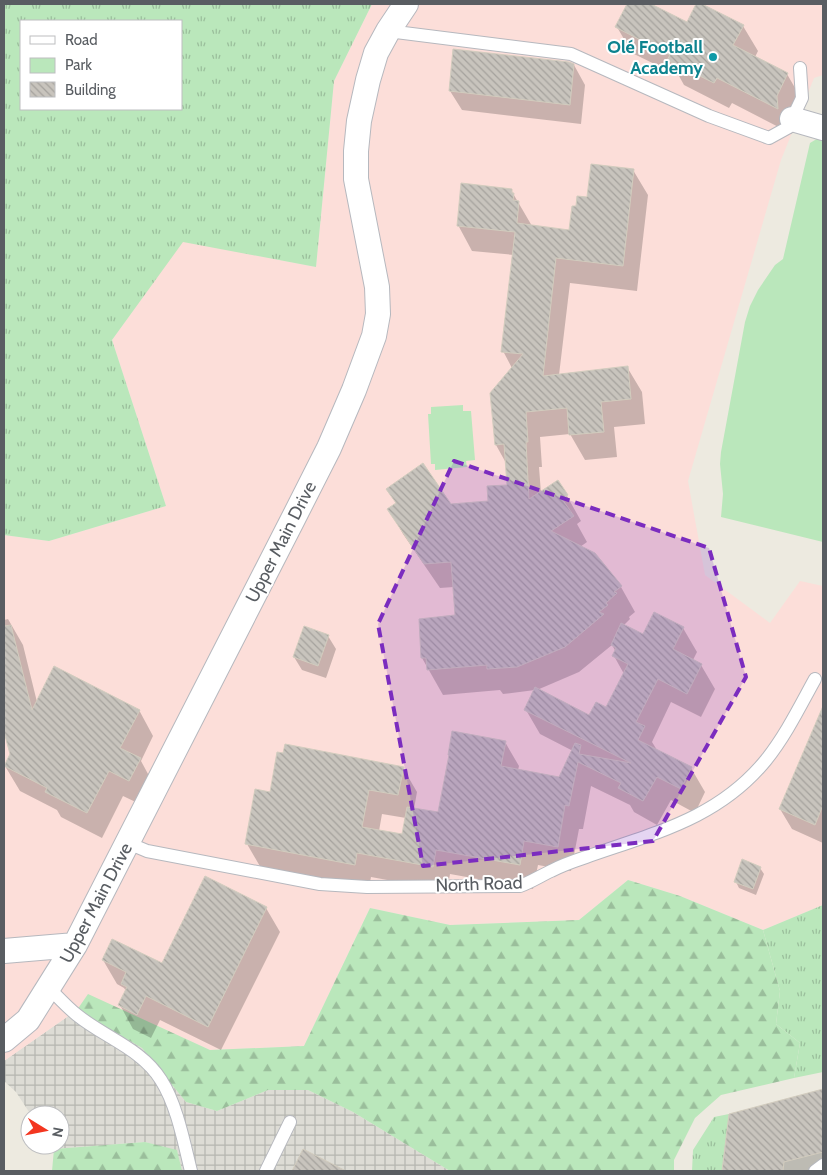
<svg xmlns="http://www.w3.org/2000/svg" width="827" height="1175" viewBox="0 0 827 1175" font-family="Cabin,sans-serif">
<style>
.industrial{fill:url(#industrial-grid)}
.medical{fill:#fcded9}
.grass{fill:url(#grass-tufts);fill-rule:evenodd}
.forest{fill:url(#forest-firs)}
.park{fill:#bae7bb}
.shadow{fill:#0003;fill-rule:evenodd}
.building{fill:url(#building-back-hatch);stroke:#d2ccbe}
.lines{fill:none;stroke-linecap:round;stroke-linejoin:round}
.service-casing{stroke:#b6b8be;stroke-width:14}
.minor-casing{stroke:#b6b8be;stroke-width:26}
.service{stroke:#fff;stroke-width:12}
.minor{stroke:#fff;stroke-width:24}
.marked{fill:#7b2cbf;fill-opacity:0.2;stroke:#7b2cbf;stroke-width:4;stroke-dasharray:10 6;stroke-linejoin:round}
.culture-dot{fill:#0f9aa8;stroke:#fff;stroke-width:2}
.labels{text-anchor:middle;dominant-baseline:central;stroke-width:4;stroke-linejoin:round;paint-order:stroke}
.culture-label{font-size:18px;font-weight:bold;fill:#0d838f;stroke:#fff;text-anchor:end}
.street-label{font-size:18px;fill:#595d62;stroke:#fff}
</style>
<defs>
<pattern id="industrial-grid" width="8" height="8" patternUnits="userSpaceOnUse" patternTransform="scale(1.25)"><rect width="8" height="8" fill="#dddcd5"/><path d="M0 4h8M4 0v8" fill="none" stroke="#b6b6b0"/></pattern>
<pattern id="grass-tufts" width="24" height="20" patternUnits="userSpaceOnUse" patternTransform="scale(1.25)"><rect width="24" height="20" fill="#bae7bb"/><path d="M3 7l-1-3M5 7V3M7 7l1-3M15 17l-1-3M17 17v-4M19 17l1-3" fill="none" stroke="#9abe9b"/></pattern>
<pattern id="forest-firs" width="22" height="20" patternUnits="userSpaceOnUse" patternTransform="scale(1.25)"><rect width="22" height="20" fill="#bae7bb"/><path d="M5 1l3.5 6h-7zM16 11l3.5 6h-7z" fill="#9abe9b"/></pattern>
<pattern id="building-back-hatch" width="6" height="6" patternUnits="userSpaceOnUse" patternTransform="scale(1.25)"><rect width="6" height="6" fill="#c8c4bd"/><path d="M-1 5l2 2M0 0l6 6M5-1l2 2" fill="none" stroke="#a5a29d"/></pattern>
</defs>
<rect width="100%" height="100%" fill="#edeae0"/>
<path class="industrial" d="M77 1010 142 1048 186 1102 217 1111 268 1090H308L353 1112 450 1171H182L177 1151 145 1142 54 1149 51 1145H60V1115H31L16 1092 4 1081V1061Z"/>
<path class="medical" d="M372 4H823V75L814 78 781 160 688 481 705 575 770 623 800 581 823 586V905L763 930 680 896 628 880 579 920 450 925 370 908 304 1046 210 1050 88 995 77 1010 4 1061V535L49 541 166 506 112 340 183 241 316 267 334 81Z"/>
<path class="grass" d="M4 4H372L334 81 316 267 183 242 112 340 166 506 49 541 4 535ZM21 21H181V109H21Z
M823 905V1072L794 1078 800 1043 776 1024 780 991 763 930Z
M729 1114 722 1171H692L693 1150 714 1117Z"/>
<path class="forest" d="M628 880 680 896 763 930 780 991 776 1024 800 1043 794 1078 721 1095 695 1118 674 1160V1171H450L353 1112 308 1090H268L217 1111 186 1102 142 1048 77 1010 88 994 210 1050 304 1046 370 908 450 925 579 920Z
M145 1142 177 1150 182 1171H52L54 1149Z"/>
<path class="park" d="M820 137 823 138V542L721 517 723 494 720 464 721 452 745 322 750 306 758 290 775 265 783 259 810 143Z
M463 405V411H471L475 460 466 461 467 467 435 470V464H431L428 414H431V407Z"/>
<path class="shadow" d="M629 4H649L687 23 697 4H700L743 26 758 51 755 57 787 74 802 100 791 122 792 134 732 103 729 108 684 85 679 76 632 53 617 27Z
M574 65 585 85 581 124 462 110 450 91Z
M633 170 648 195 637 291 570 283 559 375 627 367 642 392 645 424 614 427 617 457 585 460 570 434 540 437 542 467H539L541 493 567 496 581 521 577 524 587 542 580 547 621 587 635 612 629 617 630 619 623 626 643 636 683 628 697 652 693 660 701 665 715 689 701 717 671 702 652 742 657 750 691 768 705 792 695 813 671 800 657 825 634 812 630 805 591 786 583 829H579L571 871 538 865 533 889 450 874 447 891 371 877 369 888 261 868 247 844 271 793 403 768 417 792 414 809 439 814 505 742 519 766 518 770 559 778 573 751 540 734 526 710 535 690 503 694 500 690 443 695 422 658 420 620 456 617 454 587 440 588 403 534 389 509 397 504 388 489 450 505 489 502 508 486 506 463 496 445 512 368 503 351 514 255 472 251 458 225 511 190 532 226 570 231 577 208 588 198ZM612 645 616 652 614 656 624 674 606 709 590 716 537 690 579 672ZM382 814 406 818 403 835 379 831Z
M8 619 23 645 37 702 139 710 153 736 141 761 154 785 144 806 123 796 102 838 61 817 57 810 20 791 5 766 11 754 4 727V620Z
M328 636 336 649 326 678 302 670 294 657Z
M816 726 823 729V843L792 829 780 809Z
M760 868 764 874 756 895 739 888 736 882Z
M266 908 280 932 221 1050 160 1020 151 1038 133 1029 120 1005 126 991 124 988 117 984 103 960 162 965Z
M823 1091V1171H724L730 1115Z"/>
<path class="building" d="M627 4H651L687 22 696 4H702L744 25 733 45 788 73 777 96 778 109 717 78 714 83 667 60 670 55 615 27Z
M453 49 569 62 574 64 570 105 449 91Z
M591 164 634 169 623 266 556 258 543 376 628 366 631 399 601 402 604 432 569 435 567 408 526 412 528 442H526L529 499 558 480 568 495 562 499 574 516 551 531 595 553 622 586 614 592 617 593 606 603 608 605 599 612 604 614 565 647 517 667 487 669V665L427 670 426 658H421L419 619 455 615 451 562 424 564 387 509 396 503 386 489 423 463 451 504 488 501 487 486 507 485 504 444 495 445 490 393 523 354 501 352 515 232 457 226 461 183 512 189V193H514L513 200 519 201 517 223 569 230 572 206H576L577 196 587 197Z
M654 612 684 627 673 649 702 664 687 694 658 679 636 722 645 726 638 740 692 767 681 789 657 777 643 801 618 788 621 783 578 762 569 806 565 805 558 847 524 841 520 865 436 850 433 867 357 853 355 865 245 844 255 789 270 792 277 752 283 753 285 744 404 767 398 795 369 790 362 827 402 834 407 807 438 812 449 755H448L452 731 506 741 501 766 559 777 575 743 581 745 579 754 631 763 524 710 535 687 589 715 596 702 606 707 628 664 612 656 616 648 611 645 621 623 643 634Z
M11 625 32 710 54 666 140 710 120 748 141 758 129 781 109 771 87 813 45 792 47 788 4 766 10 754 4 732V626Z
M304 626 329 635 318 666 293 657Z
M823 706V805L815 825 779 809Z
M742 859 761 867 753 889 734 882Z
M205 876 267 907 208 1027 146 996 137 1015 118 1005 127 987 121 984 126 972 102 960 112 939 162 963Z
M823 1089V1152L784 1162 783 1171H722L729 1114Z
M303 1149 346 1171H292Z"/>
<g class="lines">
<defs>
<path id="service" d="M388 31 571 54 709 116 769 138 789 127 792 119 802 98 800 68
M128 843 147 851 320 884 367 887 520 886C531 882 540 876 551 871 562 865 574 861 586 857 654 833 718 819 766 760 786 735 800 706 815 679
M49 988C58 997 67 1007 77 1015 104 1037 142 1049 161 1080 177 1105 184 1143 191 1171
M266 1171 290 1122
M815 1171 823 1165"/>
<path id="minor" d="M792 119 823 128
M4 951 75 945
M4 1040 28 1020 75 945 292 521 329 448 354 390 374 336 378 314 377 287 356 179V151L359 121 368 80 376 53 388 31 406 4"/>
</defs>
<use href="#service" class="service-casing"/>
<use href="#minor" class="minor-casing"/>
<use href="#service" class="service"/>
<use href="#minor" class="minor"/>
</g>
<path class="marked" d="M454 461 709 548 746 677 653 841 423 866 378 624Z"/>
<circle class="culture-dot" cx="713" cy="57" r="5"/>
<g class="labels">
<g class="culture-label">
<text x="703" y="47">Olé Football<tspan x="703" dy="21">Academy</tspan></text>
</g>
<g class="street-label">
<text transform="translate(281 542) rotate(-63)">Upper Main Drive</text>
<text transform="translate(479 884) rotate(-2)">North Road</text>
<text transform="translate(96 903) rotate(-62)">Upper Main Drive</text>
</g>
</g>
<rect width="827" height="1175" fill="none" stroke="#595d62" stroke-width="10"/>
<rect x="20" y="20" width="162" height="90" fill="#ffffff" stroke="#bdbec0"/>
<rect x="30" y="36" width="25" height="8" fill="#ffffff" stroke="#bdbec0"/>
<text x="65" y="45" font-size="15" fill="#595d62">Road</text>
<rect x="30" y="58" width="25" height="15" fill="#bae7bb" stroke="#bdbec0"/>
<text x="65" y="70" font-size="15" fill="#595d62">Park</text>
<rect x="30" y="82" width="25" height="15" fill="url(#building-back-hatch)" stroke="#bdbec0"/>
<text x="65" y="95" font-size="15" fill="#595d62">Building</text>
<g transform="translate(45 1130) rotate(100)"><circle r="24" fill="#ffffff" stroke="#bdbec0"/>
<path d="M0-4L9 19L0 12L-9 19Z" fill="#f33620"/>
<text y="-8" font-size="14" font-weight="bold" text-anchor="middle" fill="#595d62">N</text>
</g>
</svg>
